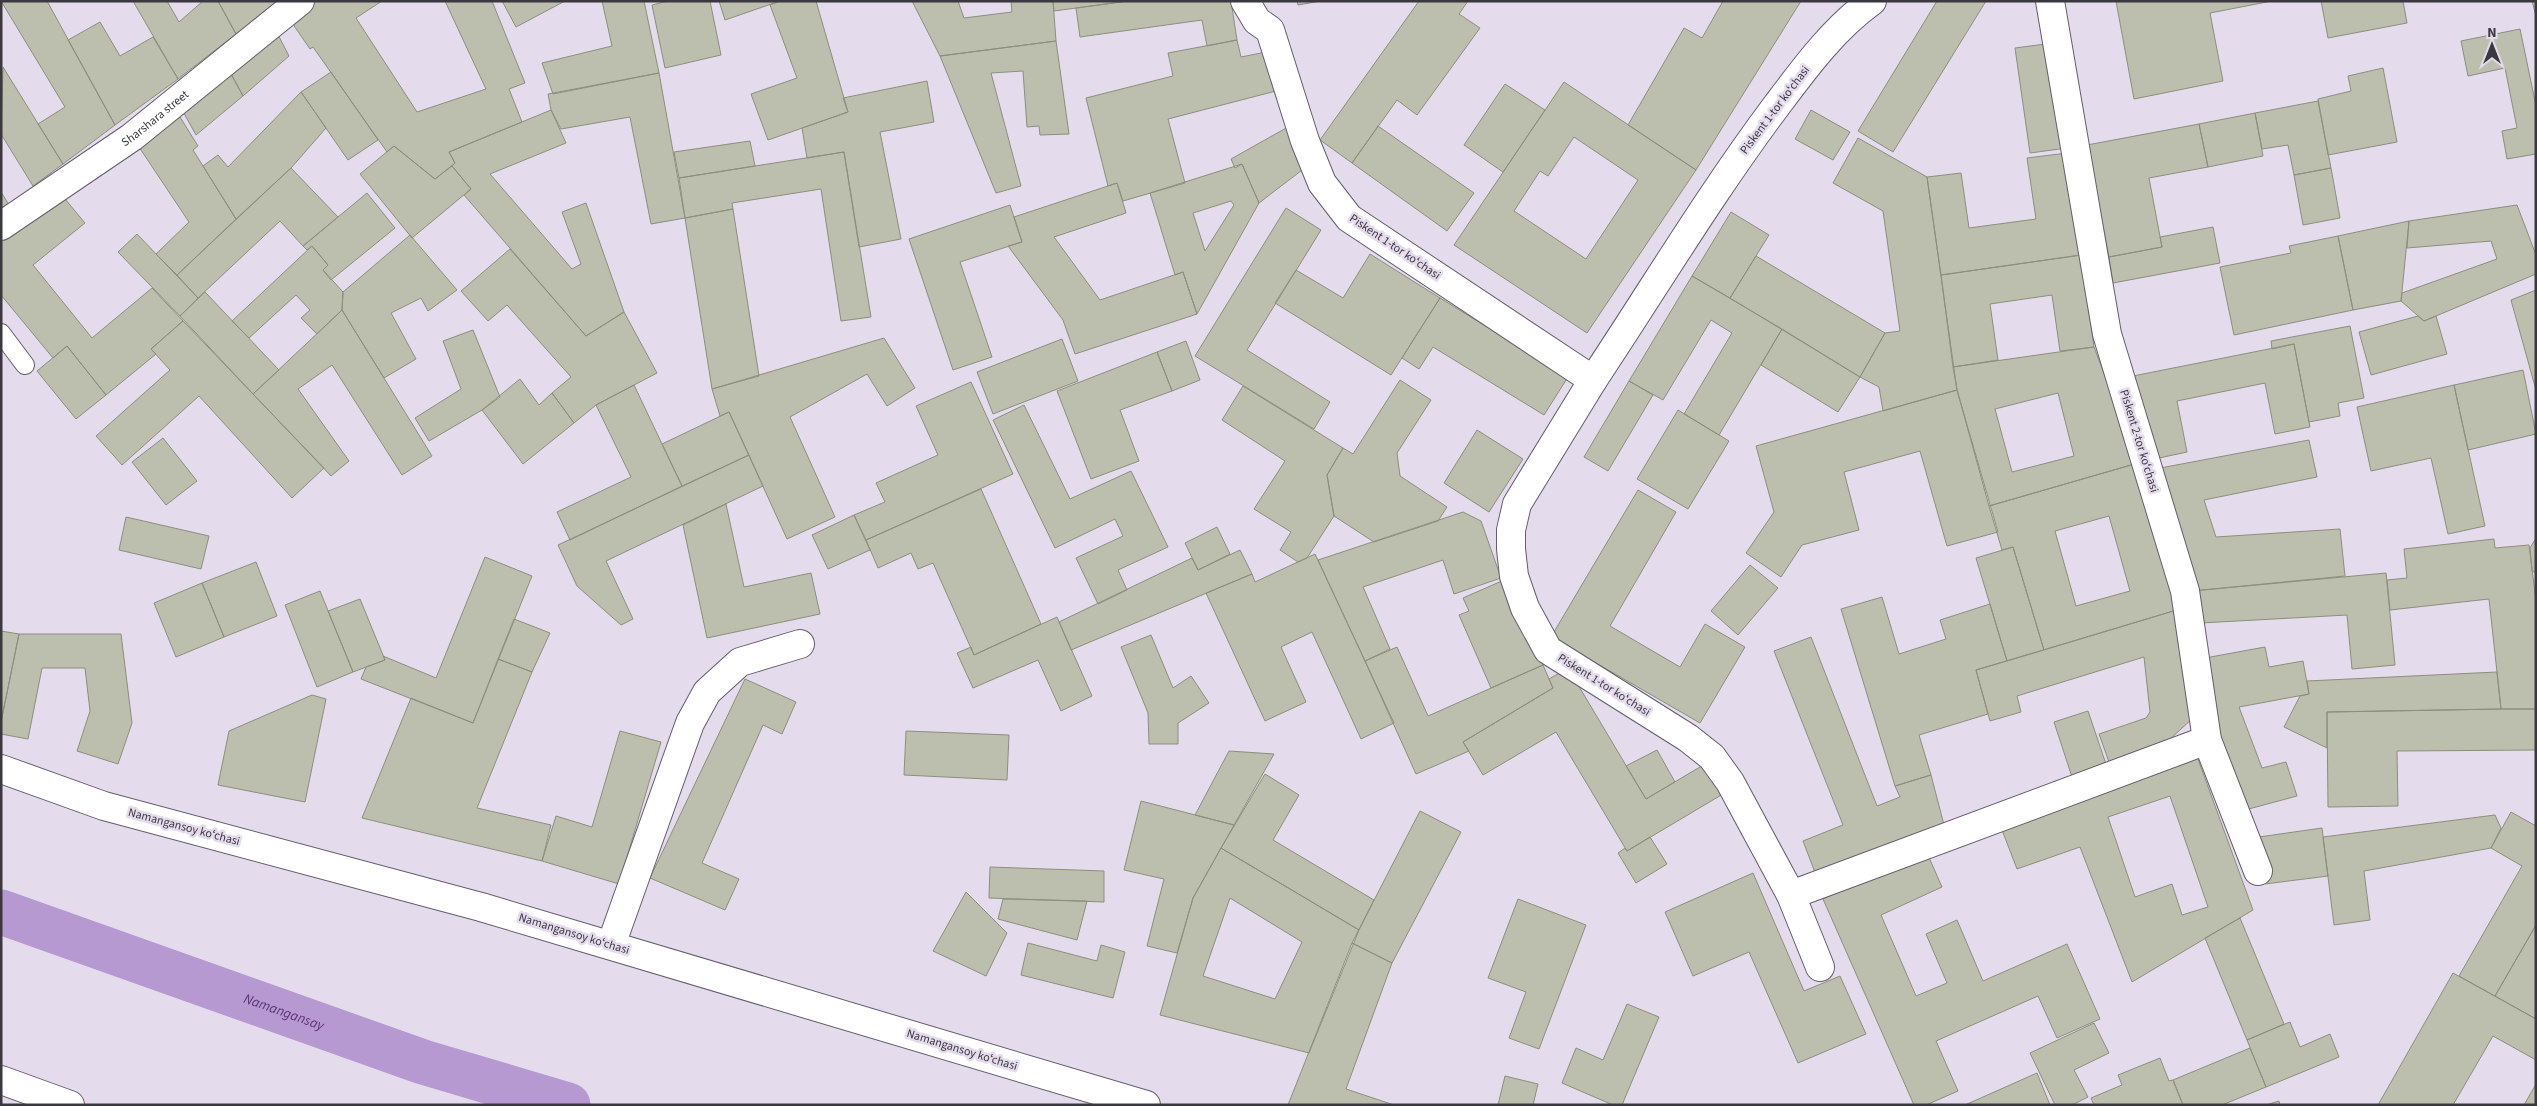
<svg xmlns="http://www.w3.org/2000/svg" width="2537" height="1106" viewBox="0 0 2537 1106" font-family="'Source Sans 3',sans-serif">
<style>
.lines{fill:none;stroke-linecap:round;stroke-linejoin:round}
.canal{stroke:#b799d1;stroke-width:45}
.building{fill:#bcbfad;stroke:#8b8f7d;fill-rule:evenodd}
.service-casing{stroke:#655d6c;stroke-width:20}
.minor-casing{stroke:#655d6c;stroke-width:30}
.tertiary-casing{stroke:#655d6c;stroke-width:30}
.service{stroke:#fff;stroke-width:18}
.minor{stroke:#fff;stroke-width:28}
.tertiary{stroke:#fff;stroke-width:28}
.labels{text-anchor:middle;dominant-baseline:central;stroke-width:5;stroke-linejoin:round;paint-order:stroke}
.street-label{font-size:12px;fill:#3b383f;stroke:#e4dbed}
.water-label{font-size:14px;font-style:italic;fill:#5b3377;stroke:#e4dbed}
</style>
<rect width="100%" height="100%" fill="#e4dbed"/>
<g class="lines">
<path class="canal" id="s1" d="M1 912 423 1062 568 1105"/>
</g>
<path class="building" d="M1 1H47L115 125 63 164 38 124 65 107Z
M133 1H167L179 22 203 1H218L236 34 178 79Z
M218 1H277L236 34Z
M313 1H382L356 18 417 112 486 89 445 1H492L525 83 509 89 522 122 449 152 455 163 435 179 394 146 387 152 313 47 310 49 288 17Z
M502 1H565L516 27Z
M602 1H644L659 73 553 94 542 63 612 46Z
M668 1H710L721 55 665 68 652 5Z
M719 1H780L725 20Z
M780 1H816L848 112 768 140 751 94 797 78 770 5Z
M912 1H958L964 18 1012 12 1011 1H1053L1056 41 940 56Z
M1053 1H1128L1054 11Z
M1128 1H1231L1237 40 1207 46 1202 20 1080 37 1076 8Z
M1297 1H1321L1298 5Z
M1419 1H1468L1459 14 1480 28 1417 115 1397 100 1352 163 1320 140Z
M1723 1H1801L1696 170 1628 125 1684 28 1702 38Z
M1937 1H1986L1893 152 1858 131Z
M2116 1H2272L2210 13 2223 81 2134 99Z
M2321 1H2403L2407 23 2328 38Z
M2532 1H2536V16Z
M100 22 120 56 153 37 178 79 115 125 68 40Z
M273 25 289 56 243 96 226 65Z
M2520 29 2536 106V154L2507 159 2502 131 2517 128 2505 68 2468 76 2461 41Z
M1237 40 1241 57 1266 52 1276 91 1168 119 1185 183 1123 201 1117 183 1108 186 1086 98 1173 76 1168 53Z
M1056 41 1069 134 1040 135 1039 126 1027 127 1023 71 991 73 1021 186 996 193 940 56Z
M2053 43 2067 148 2030 153 2015 48Z
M3 67 63 164 33 186 1 134Z
M228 68 243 96 196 135 181 108Z
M2383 68 2397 142 2328 155 2318 99 2351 91 2348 76Z
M331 72 378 140 348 160 301 92Z
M659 73 685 218 651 224 630 117 561 129 551 110 548 94Z
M927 81 934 122 880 132 901 239 859 247 844 152 807 158 802 128 848 112 843 98Z
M1564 82 1696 170 1587 333 1454 245ZM1574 137 1638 180 1586 259 1514 211 1540 171 1548 176Z
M1505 84 1545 110 1503 172 1464 145Z
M301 92 326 128 291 168 236 219 203 166 218 155 228 167Z
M2318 101 2331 168 2294 175 2288 145 2262 149 2255 113Z
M551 110 566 143 490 174 572 269 581 264 562 212 586 203 624 312 586 336 464 195 471 189 452 166 455 163 449 152Z
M1811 110 1850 132 1833 160 1795 139Z
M2255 113 2263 156 2208 167 2199 124Z
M180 117 198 146 193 150 236 219 177 275 156 254 189 222 137 144Z
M2199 124 2208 167 2149 178 2162 247 2109 257 2087 145Z
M1378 126 1474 193 1447 231 1352 163Z
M1288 127 1306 167 1259 203 1242 164 1235 168 1231 159Z
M1858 138 1927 177 1957 390 1883 411 1879 387 1860 377 1885 333 1900 331 1883 211 1833 183Z
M750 141 755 166 679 178 674 152Z
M394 146 435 179 452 166 471 189 412 238 360 174Z
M844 152 871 317 841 321 821 189 732 203 733 209 685 218 679 178Z
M2067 153 2081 255 1941 275 1927 177 1961 173 1969 228 2036 219 2027 158Z
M1242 164 1259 203 1197 314 1183 272 1175 275 1150 193ZM1231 201 1234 205 1205 251 1193 213Z
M291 168 338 217 303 246 280 221 198 298 177 275Z
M2331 168 2340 218 2303 225 2294 175Z
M1117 183 1126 213 1054 237 1100 300 1183 272 1197 314 1075 354 1063 320 1008 246 1022 242 1014 217Z
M1 192 11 208 1 213Z
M60 193 85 223 33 265 92 338 152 288 183 321 151 349 156 354 106 395 67 346 53 358 1 295V240Z
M367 193 395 228 331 280 323 270 328 265 312 246 307 250 303 246Z
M1010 205 1022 242 960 262 992 357 953 370 909 239Z
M2517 205 2536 255V274L2424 321 2401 301 2402 293 2497 259 2491 241 2407 248 2409 221Z
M1286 208 1321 230 1247 350 1330 402 1314 429 1195 356Z
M733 209 759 376 712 389 685 218Z
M1731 212 1769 235 1730 298 1692 276Z
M2409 221 2401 301 2353 310 2338 236Z
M2213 227 2220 263 2113 283 2109 257 2162 247 2160 237Z
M137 234 198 298 180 316 118 252Z
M410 235 457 290 428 311 421 298 391 313 416 359 384 378 342 310 343 292Z
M2338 236 2353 310 2234 335 2220 267 2291 253 2289 246Z
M312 246 328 265 323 270 343 292 342 310 317 334 301 318 310 310 296 295 249 338 232 321Z
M510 249 586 336 624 312 657 373 596 405 574 423 552 393 571 377 507 305 488 321 461 291Z
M1370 254 1440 298 1391 375 1275 303 1296 270 1343 298Z
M2081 255 2094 347 2060 351 2052 295 1990 304 1998 360 1953 367 1941 275Z
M1756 256 1885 333 1860 377 1730 298Z
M1692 276 1782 329 1719 435 1684 414 1732 333 1711 320 1663 400 1629 381Z
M2536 290V390L2511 300Z
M205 292 279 370 253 394 180 316Z
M1440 298 1568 377 1544 415 1433 347 1419 369 1402 358Z
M342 310 432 456 402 475 332 365 298 389 349 461 331 476 253 394Z
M2418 316 2424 321 2436 316 2447 354 2371 375 2359 332Z
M183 321 324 468 292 498 199 396 122 465 96 436 170 370 151 349Z
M2350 326 2364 398 2338 403 2340 416 2309 422 2294 344 2272 349 2271 341Z
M1782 329 1860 377 1838 412 1761 365Z
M473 330 500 397 482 410 429 441 415 418 461 389 443 341Z
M884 338 915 388 887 406 867 374 790 417 835 517 787 539 729 412 720 416 712 389Z
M1062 339 1078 381 993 414 977 372Z
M1186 341 1200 380 1172 391 1157 352Z
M2294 344 2310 427 2275 434 2265 383 2177 401 2187 452 2145 461 2128 377Z
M67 346 106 395 76 419 37 371Z
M2094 347 2138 463 1989 506 1957 390 1953 367ZM2058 393 2074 456 2012 472 1995 409Z
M1157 352 1172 391 1120 410 1139 461 1091 479 1057 391Z
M2523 370 2536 434 2468 450 2454 385Z
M520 379 539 405 552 393 574 423 523 464 482 410Z
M1400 380 1431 400 1397 453 1400 476 1447 507 1438 521 1374 542 1334 516 1327 475 1343 448 1353 454Z
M1629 381 1653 395 1608 471 1584 457Z
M971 382 1013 474 866 540 854 515 885 502 876 483 938 455 916 406Z
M634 385 682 486 570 540 557 512 631 477 596 405Z
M2454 385 2485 526 2448 534 2431 458 2371 471 2357 407Z
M1243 386 1343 448 1327 475 1334 516 1307 558 1298 562 1280 550 1291 532 1254 509 1285 461 1222 420Z
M1957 390 1998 532 1947 546 1920 451 1844 472 1859 530 1802 545 1781 577 1746 553 1774 512 1756 446Z
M1024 405 1070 499 1131 471 1168 547 1118 570 1127 590 1098 604 1076 558 1123 536 1115 519 1055 548 993 420Z
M1678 410 1729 441 1688 509 1637 479Z
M729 412 749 455 682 486 662 444Z
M1477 430 1523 459 1489 512 1444 483Z
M163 438 197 481 166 505 132 462Z
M2309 440 2317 477 2204 500 2216 537 2340 529 2345 576 2192 591 2155 469Z
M749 455 763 486 606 561 633 619 621 625 577 586 558 545Z
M2138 463 2180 609 2044 650 2013 547 2002 550 1989 506ZM2109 516 2130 591 2076 606 2055 531Z
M981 489 1041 624 974 655 933 563 918 569 911 553 878 568 866 540Z
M1638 490 1676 512 1610 626 1680 667 1705 624 1745 647 1700 723 1551 637Z
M726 504 744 587 811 573 820 614 707 638 683 525Z
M1463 512 1481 521 1501 578 1454 594 1443 560 1363 587 1390 649 1365 661 1318 560Z
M854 515 870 550 828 569 812 535Z
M126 517 209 536 201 569 119 550Z
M1217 527 1230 554 1198 570 1185 543Z
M2536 538V573L2532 571 2530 548Z
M2494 539 2495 548 2529 545 2536 601V709H2501L2489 599 2390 610 2387 580 2407 578 2404 549Z
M2013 547 2044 650 2007 661 1976 558Z
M1240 550 1252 574 1071 650 1059 622 1192 558 1198 570Z
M1315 554 1394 723 1361 739 1312 632 1281 647 1306 702 1265 721 1206 593 1252 574 1255 582Z
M485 557 532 576 473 723 361 679 366 667 385 660 383 656 436 678Z
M256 562 277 616 224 637 202 583Z
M1750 565 1778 588 1738 635 1711 611Z
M2386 573 2395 665 2352 669 2347 615 2201 623 2192 591Z
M1504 580 1543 665 1491 688 1459 615 1469 611 1463 598Z
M202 583 224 637 176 657 154 603Z
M320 591 353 672 317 687 285 605Z
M1882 597 1899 654 1946 639 1940 620 1990 604 2007 661 1976 670 1988 714 1919 735 1931 775 1895 786 1841 609Z
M360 599 385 660 353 672 328 611Z
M2180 609 2193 718 2168 741 2109 762 2099 734 2146 718 2150 712 2144 657 2017 696 2021 712 1990 721 1976 670Z
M1057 617 1092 696 1061 711 1038 660 973 688 957 653 971 647 974 655Z
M514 619 550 633 532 672 498 659Z
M1 631 19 634 1 722Z
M19 634H121L132 723 118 764 77 751 90 711 85 668H42L28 739 1 734V722Z
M1151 635 1173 688 1191 676 1209 703 1178 723V744H1149L1148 713 1121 647Z
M1811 637 1877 806 1900 797 1895 786 1931 775 1944 825 1816 875 1803 841 1843 825 1774 651Z
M1397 647 1428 716 1543 665 1553 688 1463 742 1469 751 1416 774 1365 661Z
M2265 647 2269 667 2303 661 2309 694 2239 707 2262 768 2286 762 2297 796 2245 810 2201 677 2205 658Z
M498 659 532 672 477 808 551 825 542 861 362 818 411 698 473 723Z
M1568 668 1646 799 1705 764 1723 794 1627 851 1556 732 1483 775 1463 742 1553 688 1549 679Z
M2497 672 2501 709 2327 712V748L2284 727 2300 696 2309 694 2307 681Z
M745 679 796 702 782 734 763 725 702 863 739 879 725 910 650 878Z
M312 695 326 699 305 802 218 785 229 731Z
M2501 709H2536V750L2397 751 2398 806 2328 807 2327 712Z
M2088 711 2107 767 2073 780 2054 722Z
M620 731 661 742 619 884 542 861 556 816 592 827Z
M906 731 1009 735 1007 780 904 775Z
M1657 750 1675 782 1646 799 1626 766Z
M1229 751 1274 754 1234 825 1195 815Z
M2195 751 2253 910 2132 982 2080 847 2017 869 1999 822ZM2170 796 2208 907 2182 915 2172 884 2135 897 2108 817Z
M1265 774 1299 795 1273 840 1374 900 1359 930 1221 848Z
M1141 801 1234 825 1193 898 1177 953 1147 946 1164 879 1124 870Z
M1420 811 1461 832 1392 963 1352 943Z
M2511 812 2536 826V925L2495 996 2459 976 2522 866 2491 848Z
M2495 815 2501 828 2491 848 2364 871 2370 920 2334 925 2323 837Z
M2322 828 2328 876 2265 884 2259 837Z
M1650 837 1667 864 1636 883 1618 853 1625 848 1627 851Z
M1221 848 1359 930 1309 1053 1160 1015 1193 898ZM1230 898 1302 942 1275 999 1203 976Z
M1927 853 1942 887 1881 915 1916 996 1947 983 1926 934 1957 920 1983 981 2067 944 2100 1019 2057 1038 2038 996 1936 1041 1958 1091 1926 1105H1914L1823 899Z
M990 867 1104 871V902L989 898Z
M1753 873 1804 991 1840 976 1866 1034 1798 1063 1749 952 1693 976 1665 912Z
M966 892 1007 933 986 976 933 951Z
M1003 899 1087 901 1077 940 998 919Z
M1518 899 1586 925 1539 1049 1509 1038 1526 992 1488 978Z
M2240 918 2284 1024 2247 1040 2205 938Z
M2536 925V1019L2495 996Z
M1028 943 1097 961 1101 945 1125 952 1113 998 1021 975Z
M1352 943 1392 963 1346 1089 1394 1105H1288Z
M2453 973 2536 1019V1060L2493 1036 2453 1105H2378Z
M1627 1004 1659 1017 1622 1105H1613L1562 1083 1576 1048 1603 1060Z
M2290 1022 2300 1047 2330 1034 2339 1057 2266 1087 2247 1040Z
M2094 1023 2109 1053 2074 1070 2088 1097 2072 1105H2055L2030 1053Z
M2250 1048 2266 1087 2222 1105H2183L2173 1080Z
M2160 1058 2169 1081 2173 1080 2183 1105H2094L2091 1098 2122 1085 2118 1075Z
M2037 1073 2050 1105H1965Z
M1505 1076 1538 1084 1533 1105H1498Z
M2536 1084V1105H2524Z
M2279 1101 2280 1105H2266Z"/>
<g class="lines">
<defs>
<path id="service" d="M1 333 25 365"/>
<g id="minor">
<path d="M1245 1 1257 21 1270 30 1305 141 1322 183 1349 218 1593 380 1517 504 1511 530V549L1514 576 1525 608 1548 650 1688 738 1712 757 1730 782 1791 895 1820 967"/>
<path d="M2050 1 2107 334 2185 591 2207 740 2258 871"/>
<path id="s2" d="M1 226 132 137 300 1"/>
<path d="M1593 380C1654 288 1711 193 1777 105 1804 69 1834 28 1872 1"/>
<path d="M1791 895 2207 740"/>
<path d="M611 945 690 723 707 692 740 662 800 644"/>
<path d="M1 1080 70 1105"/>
</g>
<path id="tertiary" d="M1 769 104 806 481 907 1146 1105"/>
</defs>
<use href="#service" class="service-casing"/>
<use href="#minor" class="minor-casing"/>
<use href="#tertiary" class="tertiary-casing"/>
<use href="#service" class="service"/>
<use href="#minor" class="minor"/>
<use href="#tertiary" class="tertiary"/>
</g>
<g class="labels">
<g class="street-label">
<text transform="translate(1775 110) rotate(-53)">Piskent 1-tor koʻchasi</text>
<text stroke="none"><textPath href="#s2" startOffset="188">Sharshara street</textPath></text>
<text transform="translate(1395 247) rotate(34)">Piskent 1-tor koʻchasi</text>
<text transform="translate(2139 441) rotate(73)">Piskent 2-tor koʻchasi</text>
<text transform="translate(1604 685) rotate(32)">Piskent 1-tor koʻchasi</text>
<text transform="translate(184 827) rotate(15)">Namangansoy koʻchasi</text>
<text transform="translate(574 934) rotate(17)">Namangansoy koʻchasi</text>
<text transform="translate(962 1050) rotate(17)">Namangansoy koʻchasi</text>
</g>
<g class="water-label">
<text stroke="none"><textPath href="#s1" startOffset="300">Namangansay</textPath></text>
</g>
</g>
<rect width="2537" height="1106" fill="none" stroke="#3b383f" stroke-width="5"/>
<g transform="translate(2492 45)" stroke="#e4dbed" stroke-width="4" paint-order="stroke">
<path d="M0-4L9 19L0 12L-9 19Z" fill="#3b383f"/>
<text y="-8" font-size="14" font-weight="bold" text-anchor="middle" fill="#3b383f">N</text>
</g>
</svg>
